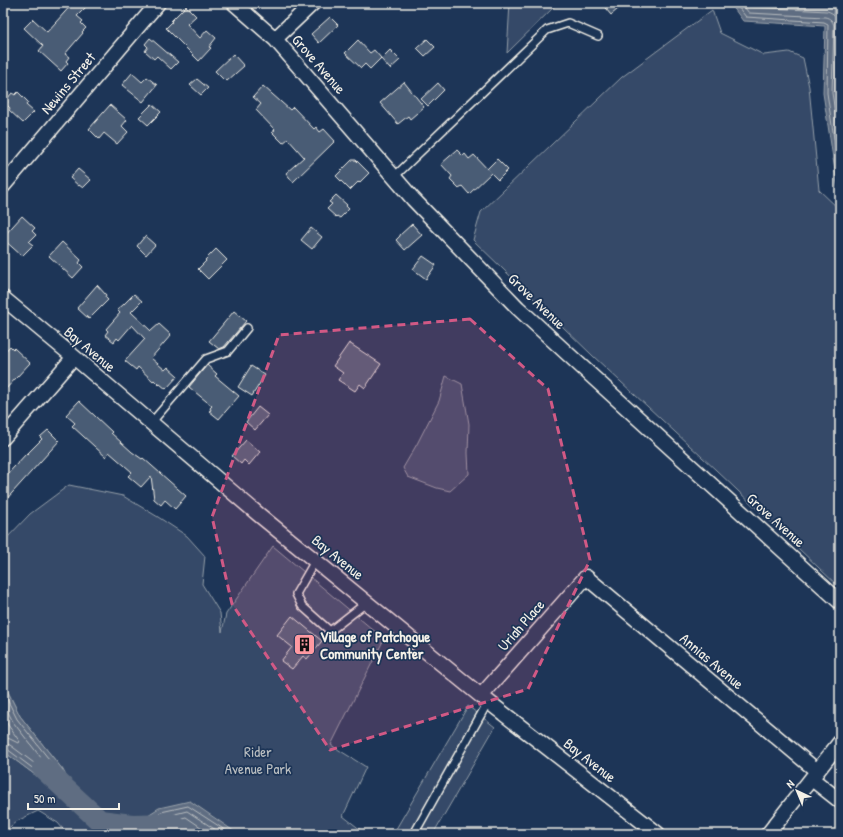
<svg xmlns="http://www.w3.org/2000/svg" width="843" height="837" viewBox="0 0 843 837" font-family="'Patrick Hand',sans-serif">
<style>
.green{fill:#354a67;stroke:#949ea8}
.water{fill:#5e6d82;stroke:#9aa2ab}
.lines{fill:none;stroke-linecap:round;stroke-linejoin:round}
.shore{stroke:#b8bcbf;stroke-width:1}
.river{stroke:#5e6d82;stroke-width:22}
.building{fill:#485b74;stroke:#f4f1e8}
.lane-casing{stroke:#f4f1e8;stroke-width:10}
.street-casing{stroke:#f4f1e8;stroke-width:17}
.lane{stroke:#1d3557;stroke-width:7}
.street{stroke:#1d3557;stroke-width:14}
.marked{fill:#d15985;fill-opacity:0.2;stroke:#d15985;stroke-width:3;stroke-dasharray:8 5;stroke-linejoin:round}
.labels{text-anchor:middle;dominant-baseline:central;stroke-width:3.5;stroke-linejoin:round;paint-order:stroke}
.street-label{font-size:15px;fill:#f4f1e8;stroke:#1d3557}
.poi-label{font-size:15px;font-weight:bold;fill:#f4f1e8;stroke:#1d3557;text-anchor:start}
.park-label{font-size:15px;fill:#bbbfc1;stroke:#1d3557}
</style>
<rect width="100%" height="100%" fill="#1d3557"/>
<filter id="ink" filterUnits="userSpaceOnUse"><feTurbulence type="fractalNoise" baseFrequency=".025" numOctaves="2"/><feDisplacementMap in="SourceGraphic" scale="8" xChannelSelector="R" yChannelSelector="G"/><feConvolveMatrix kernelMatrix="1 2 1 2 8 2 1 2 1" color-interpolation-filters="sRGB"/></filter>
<g filter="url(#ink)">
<path class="green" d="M510 3H558L507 53Z
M712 10 720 33 764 55 789 52 803 58 809 87 819 190 840 210V588L716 470 593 356 473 240 481 212 622 77Z
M446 376 462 384 469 424 468 453 469 474 450 491 437 488 408 477 403 468 417 444 439 401Z
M69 485 123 496 158 517 187 536 205 556 202 584 220 613 222 632 226 614 273 546 384 639 331 745 366 767 343 816 366 834H118L121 828 116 834H67L58 823 38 811 17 821 5 831H3V751L54 789 63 770 20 716 3 682V542L30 514Z
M468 706 495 727 433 834H393Z"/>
<path class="water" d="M730 3H840V198L839 197 823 93 825 26 743 21Z
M3 682 20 716 63 770 72 787 54 789 3 751Z
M190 801 238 834H138L132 825 159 808Z"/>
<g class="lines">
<path class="shore" d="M735 3 746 17 824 22 828 24 827 93 840 177
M741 3 749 13 825 17C830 18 833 21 834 26L832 93 840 144
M749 3 752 7 827 11C834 13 839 18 840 26L838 92 840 105
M3 691 17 719 60 773 64 781V783L63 784 55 785 7 749 3 748
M3 702 13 722 53 773V775H50L10 745 3 743
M3 716 8 725 20 742 18 743 10 739 3 737
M141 834V831L139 828V826L161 812 188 806 231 834
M146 834V827L163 817 187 811 222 834
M152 834 153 830 165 822 186 817 211 834"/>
<path class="river" d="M43 768 46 771 100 821 132 825 172 824 185 834"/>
</g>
<path class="building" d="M73 3H90L77 16 83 21 81 23 86 28 82 32 83 33 65 54 69 57 66 61 68 63 61 71 39 51 43 46 24 28 33 19 47 32Z
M601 3H625L611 15Z
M186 6 196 16 187 24 200 38 207 30 216 38 209 47 211 48 199 61 166 28 172 22 171 21Z
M330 17 338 25 319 43 311 34Z
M150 38 178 62 171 69 157 56 154 59 145 51 148 47 145 44Z
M427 39 435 47 425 56 417 48Z
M358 40 370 53 374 50 381 58 370 69 365 64 361 68 345 53Z
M390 50 400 60 390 69 381 59Z
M233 54 244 66 227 81 225 79 224 80 215 71Z
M132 73 142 82 147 77 157 85 143 102 122 85Z
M197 79 208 88 201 95 190 85Z
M404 82 424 107 410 119 408 116 398 124 380 103Z
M438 83 444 90 428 106 421 99Z
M263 86 290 110 293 107 314 129 316 127 320 132 324 129 335 141 293 182 286 173 304 157 288 139 283 143 272 132 275 130 256 110 261 104 253 97Z
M18 92 28 102 26 105 34 112 23 123 9 110 10 108 6 104 8 102 6 100 12 93 15 95Z
M152 104 161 112 148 125 139 117Z
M110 105 127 120 122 126 128 132 117 144 104 133 99 139 89 129Z
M457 150 463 156 465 154 469 159 474 155 491 173 469 194 462 186 459 188 450 179 452 176 441 164Z
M497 159 508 170 498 180 487 169Z
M352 160H356L369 173 359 183 358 182 350 190 336 176Z
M78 169 91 180 83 188 79 185V186L70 178Z
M336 195 347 205 346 206 349 209 340 218 337 216 336 217 327 209 332 204 329 202Z
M22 216 35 228 32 231 36 235 29 242 33 245 22 256 3 239V237Z
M412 224 422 235 405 250 396 240 400 236V235Z
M311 228 322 237 312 249 301 240Z
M145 236 155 245 146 255 137 246Z
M62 242 81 260 79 263 83 267 73 278 49 256Z
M216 249 227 260 208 279 198 269 206 261 205 260Z
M423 256 436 265 426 279 413 269Z
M97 285 106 295 105 297 108 300 89 319 77 308Z
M134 294 142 301 131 312 151 331 159 324 171 335 151 358 165 370 168 367 178 376 166 389 160 384 159 385 154 380 153 381 138 367 136 370 125 361 145 339 132 325 119 340 117 338 114 342 105 335 108 331 106 329 120 313 117 310 123 305Z
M234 311 246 321 224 347 219 349 209 341Z
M349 343 381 364 365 388 360 384 355 391 338 380 343 373 333 366Z
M10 346 13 349 14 348 30 363 3 392V354Z
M207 365 217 374 215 376 239 396 219 419 209 411 211 410 210 408 212 406 189 387Z
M251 366 265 375 252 396 238 387Z
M79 401 112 432 111 433 132 452 142 459 143 458 186 496 175 509 165 500 161 505 154 499 151 476 141 487 128 476 132 472 109 452 106 457 72 426 75 423 66 415Z
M258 407 268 415 255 430 246 422Z
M48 430 59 441 3 503V479L26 454V455L42 439 40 437Z
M246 440 260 452 249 465 244 460 241 464 232 456Z
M292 616 322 641 307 659 303 656 292 669 281 661 292 647 277 635Z"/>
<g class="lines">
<defs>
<path id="lane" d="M394 177 547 30 568 23 598 36
M151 423 206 359 228 351 247 328
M315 561 296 594 302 606 330 631 366 603
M414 834 488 702"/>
<path id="street" d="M234 3 275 39 413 199 518 308 595 379 840 602
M275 39 313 3
M3 186 158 3
M3 298 74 357 258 514 481 696 658 834
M3 438 74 357
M481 696 586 577 817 771
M812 779 840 801
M768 834 840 742"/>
</defs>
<use href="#lane" class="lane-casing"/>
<use href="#street" class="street-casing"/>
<use href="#lane" class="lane"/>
<use href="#street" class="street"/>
</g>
</g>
<path class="marked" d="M470 319 548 389 590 560 528 689 330 750 232 604 212 517 279 335Z"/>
<defs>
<symbol id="building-square" viewBox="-11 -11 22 22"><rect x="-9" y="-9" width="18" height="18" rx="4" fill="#ff9aa2" stroke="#1d3557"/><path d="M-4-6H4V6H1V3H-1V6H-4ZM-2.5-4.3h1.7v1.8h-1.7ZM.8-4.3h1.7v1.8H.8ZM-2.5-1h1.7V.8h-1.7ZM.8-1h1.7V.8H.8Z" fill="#111"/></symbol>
</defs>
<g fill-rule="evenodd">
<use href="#building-square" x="292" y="632" width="25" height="25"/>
</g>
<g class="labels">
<g class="street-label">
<text transform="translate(319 64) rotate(49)">Grove Avenue</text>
<text transform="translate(68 83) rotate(-50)">Newins Street</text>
<text transform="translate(537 301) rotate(44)">Grove Avenue</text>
<text transform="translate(90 349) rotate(40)">Bay Avenue</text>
<text transform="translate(776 520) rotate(42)">Grove Avenue</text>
<text transform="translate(338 557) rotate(39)">Bay Avenue</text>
<text transform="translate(521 625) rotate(-49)">Uriah Place</text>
<text transform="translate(712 661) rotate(40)">Annias Avenue</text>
<text transform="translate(590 760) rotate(38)">Bay Avenue</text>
</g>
<g class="poi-label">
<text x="320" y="636">Village of Patchogue<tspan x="320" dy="17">Community Center</tspan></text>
</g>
<g class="park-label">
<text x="258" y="751">Rider<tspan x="258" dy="17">Avenue Park</tspan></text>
</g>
</g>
<rect width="843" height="837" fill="none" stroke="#1d3557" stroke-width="16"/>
<rect x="8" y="8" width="827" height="821" fill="none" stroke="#f4f1e8" stroke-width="1.5" filter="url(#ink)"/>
<g transform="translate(797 791) rotate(316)" stroke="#1d3557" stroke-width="3" paint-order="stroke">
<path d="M0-3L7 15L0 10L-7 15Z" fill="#f4f1e8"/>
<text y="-6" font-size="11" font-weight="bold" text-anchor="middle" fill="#f4f1e8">N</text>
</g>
<path d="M28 803v6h91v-6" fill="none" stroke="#f4f1e8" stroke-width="2"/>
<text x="34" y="803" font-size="12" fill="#f4f1e8" stroke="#1d3557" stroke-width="3" paint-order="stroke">50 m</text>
</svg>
